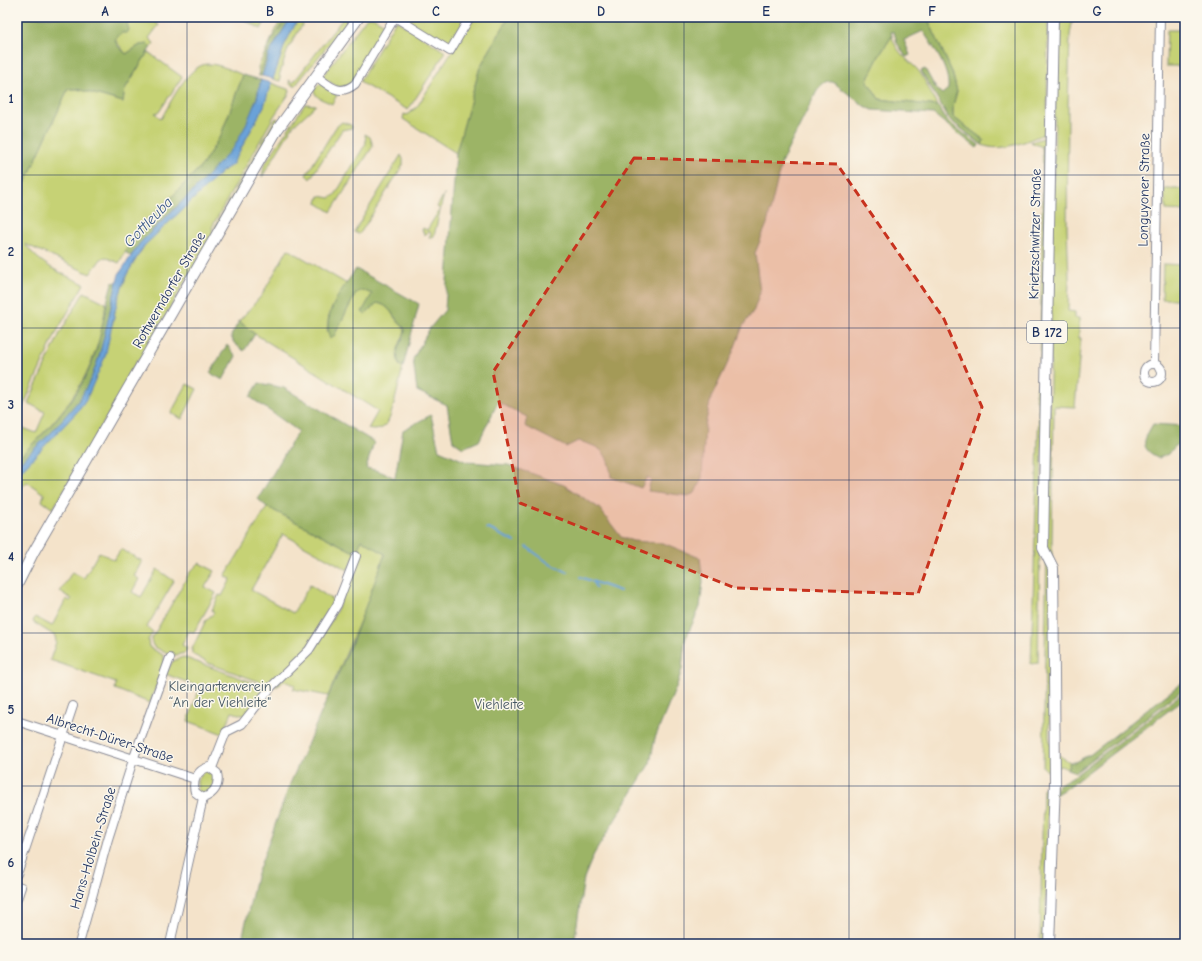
<svg xmlns="http://www.w3.org/2000/svg" width="1202" height="961" viewBox="0 0 1202 961" font-family="'Comic Neue',sans-serif">
<style>
.green{fill:#c6d274;stroke:#708069}
.forest{fill:#9cb466;stroke:#5c7262}
.water{fill:#6aa2d8;stroke:#42689b}
.lines{fill:none;stroke-linecap:round;stroke-linejoin:round}
.stream{stroke:#6aa2d8;stroke-width:2}
.minor-casing{stroke:#888994;stroke-width:10}
.major-casing{stroke:#888994;stroke-width:12}
.minor{stroke:#fff;stroke-width:8}
.major{stroke:#fff;stroke-width:10}
.marked{fill:#c8321e;fill-opacity:0.2;stroke:#c8321e;stroke-width:3;stroke-dasharray:8 5;stroke-linejoin:round}
.grid{fill:none;stroke:#1b2f5e;stroke-width:1;stroke-opacity:0.55}
.labels{text-anchor:middle;dominant-baseline:central;stroke-width:3;stroke-linejoin:round;paint-order:stroke}
.shield{fill:#fbf7ec;stroke:#5e6b89;stroke-width:1}
.shield-label{font-size:13px;font-weight:bold;fill:#1b2f5e}
.street-label{font-size:14px;fill:#1b2f5e;stroke:#fbf7ec}
.park-label{font-size:14px;fill:#465864;stroke:#fbf7ec}
.water-label{font-size:15px;font-style:italic;fill:#375789;stroke:#fbf7ec}
.neatline{fill:none;stroke:#1b2f5e;stroke-width:1.5}
.grid-label{font-size:13px;text-anchor:middle;font-weight:bold;fill:#1b2f5e}
</style>
<rect width="100%" height="100%" fill="#fbf7ec"/>
<filter id="ink" filterUnits="userSpaceOnUse"><feTurbulence type="fractalNoise" baseFrequency=".025" numOctaves="2"/><feDisplacementMap in="SourceGraphic" scale="8" xChannelSelector="R" yChannelSelector="G"/><feConvolveMatrix kernelMatrix="1 2 1 2 8 2 1 2 1" color-interpolation-filters="sRGB"/></filter>
<filter id="wash" filterUnits="userSpaceOnUse"><feTurbulence type="fractalNoise" baseFrequency=".012" numOctaves="4" result="noise"/><feDisplacementMap in="SourceGraphic" scale="16" xChannelSelector="R" yChannelSelector="G"/><feGaussianBlur stdDeviation="0.9" result="paint"/><feColorMatrix in="noise" values="0 0 0 0 0 0 0 0 0 0 0 0 0 0 0 0 0 1.4 0 .05"/><feComposite in="paint" operator="in"/></filter>
<g filter="url(#wash)">
<rect width="100%" height="100%" fill="#f4e3ca"/>
<path class="green" d="M131 17H148L159 25 149 38 154 43 151 47 148 45H140L126 54 115 40Z
M239 17H268L261 29Z
M282 17H287L271 41 259 76 258 67Z
M299 17H307L288 49 279 76 281 77 280 81 273 79 285 44Z
M344 17H351L295 86 290 84 289 80 293 83Z
M367 17H373L386 25 349 86 338 87 322 77Z
M399 17H468L449 46Z
M473 17H509L480 67 456 153 403 119 404 114 407 115 417 107Z
M927 17H1048L1047 131 1046 133C1027 141 1002 153 982 145L984 140 953 117V106L957 91 952 72Z
M1062 17H1073L1070 35 1068 108 1067 228 1069 278 1068 311 1075 312V318H1079V338H1081L1075 407 1054 406 1049 737C1052 751 1057 755 1070 762L1067 769 1061 766 1047 771 1043 767 1056 51Z
M396 20 444 51 445 53 408 110 363 84 360 81Z
M1167 30H1185V66H1166Z
M892 36C896 52 907 59 918 70 926 80 931 95 938 106L879 99 867 80 879 56Z
M148 52 182 77 159 112 155 113 161 119C170 104 188 64 208 64 220 64 233 71 243 75L221 135 203 164 170 199 139 227 119 263 105 257 101 259 90 274 25 244C40 265 61 273 84 284L56 333 17 420V201L68 89H77L123 102 125 89Z
M271 83 290 90 289 94 274 116 212 227 213 233 140 360 138 359 127 378 129 379 53 509 42 501 44 494 27 482 19 490 17 489V475L20 470 77 412 113 322 117 302 127 274 144 246 155 235 224 170 232 165 264 106Z
M320 84 337 95 332 104C325 100 315 99 314 90Z
M305 104 316 105 293 126 262 177 264 165Z
M276 118 278 119 273 129 215 230V227Z
M342 122 351 125 352 128 342 130 310 179 306 175 336 127Z
M365 134 370 137 373 146 331 212 317 203 319 196 330 198 335 195 366 143Z
M1043 138 1047 140 1038 663 1031 664 1039 408 1035 395 1040 377 1043 167 1042 147 1031 142Z
M401 155 403 159V165L361 232 359 234 354 232Z
M1164 189H1185V211L1166 210Z
M444 194 434 236 429 238 431 233 428 231 425 235 422 230 423 228 427 230 440 209 437 207Z
M288 249 347 284 329 313 327 331 334 336 356 293 362 289 372 294 365 313 377 303C390 305 391 314 398 322 402 326 404 327 405 332 399 344 397 351 399 365L403 367C400 378 392 418 386 425 381 430 374 431 368 429L378 411 255 334 239 321 262 295Z
M1163 264 1185 265V299H1162Z
M84 292 106 303C98 373 67 412 17 459V428L18 426 36 433 45 412 28 403 60 333Z
M187 384 197 389 182 419 171 413Z
M267 507 356 553 362 540 385 554 370 597 328 696 293 689 295 685 284 681 278 686H275C287 675 300 664 311 651 333 624 349 587 358 554H356L348 570 283 534 251 590 293 613 310 585 336 602 307 649 284 674 269 685 210 664 192 654V649L206 620 214 613 212 610 219 595 222 596 231 579 225 576Z
M121 549 142 561 134 576 139 579 132 592 141 597 157 569 174 581 147 627 153 632 148 640 149 647 163 655 165 662 150 703 115 689 116 683 50 660 56 642 55 636 33 622 35 617 52 626 66 599 70 601 72 599 60 592 72 572 84 578 99 552 114 560Z
M199 563 215 571 205 587 216 593 194 632 189 631 182 645 187 648 185 653 171 656 153 646 151 640 190 572Z
M183 657 265 687 266 688 246 716 232 712 223 734 188 721 200 687 165 674 173 661Z
M205 770 215 774 212 793 198 794 197 781Z
M1048 785H1055V795L1048 796 1045 944H1040L1043 789Z"/>
<path class="forest" d="M17 17H131L127 23 129 30 127 33H121L115 40 118 46 126 54 140 45 148 44 151 47 125 89 123 102 77 89H68L17 201Z
M287 17H291L269 54 262 76H259L271 41Z
M509 17H927L952 72 957 91 953 106V117L984 140 982 145 950 120 921 71 925 69 935 87 942 94 948 89C950 69 933 47 923 31L904 40 910 55 906 57 897 43 894 32H891L892 36 879 56 867 80 879 99 938 106 947 121 979 145 977 148 933 114 873 110 864 106 833 82C825 81 822 85 817 91L782 161 767 224 755 253 760 292 754 310 743 326 733 352 711 398 705 426 702 478 695 493 688 496 648 491 651 479 647 477 641 488 611 477C608 452 602 447 578 441L566 447 525 426 527 417 498 402 479 441 463 448 453 441 447 405 417 391 413 359 430 328 445 310 456 153 480 67Z
M243 75 261 80C256 103 248 129 234 148 204 188 159 215 131 256L125 252 139 227 170 199 203 164 221 135Z
M356 269 419 304 403 367 399 365C398 360 396 354 398 349 399 343 405 337 405 331 405 326 400 325 398 321 391 313 389 305 377 303L365 314 362 312 372 294 362 290 356 293 334 336 330 339C321 314 343 289 356 269Z
M117 282C107 321 102 364 81 399 65 425 38 444 17 465V459C49 429 81 397 95 354 103 331 105 306 112 283Z
M239 321 255 334 244 351 234 343 231 336Z
M227 345 236 356 223 380 210 373Z
M259 383 284 388 374 442 366 468 379 471 395 478 403 430 431 415 439 450 467 462 508 465 564 485 599 508 621 537 633 541 663 543 700 558 703 581 700 607 685 640 682 669 677 685 655 738 650 763 594 854 584 878 574 944H241L256 877 290 784 353 640 385 554 362 540 356 553 267 507 258 499 298 431 250 397Z
M1153 424 1185 426V436L1168 454 1159 458C1139 448 1143 441 1153 424Z
M1185 680V688L1076 772 1067 769 1070 762H1075L1091 754Z
M1185 691V698L1071 785 1055 795 1058 785 1077 774Z"/>
<path class="water" d="M291 17H299L285 44 273 79 262 76 269 54Z
M261 80 271 83 264 106 232 165 224 170 144 246 127 274 117 302 105 357 87 398 77 412 17 475V465L52 432 80 399 91 379 99 357 119 274 140 243 196 188 234 147 245 127 257 98Z"/>
<g class="lines">
<path class="stream" d="M487 528 515 542
M527 547 550 564 568 572
M580 577 620 591
M593 582 596 588"/>
</g>
</g>
<g filter="url(#ink)">
<g class="lines">
<defs>
<path id="minor" d="M395 17 450 51 470 17
M316 76C330 86 339 97 355 84L395 17
M1144 373a9 9 0 1 1 18 0a9 9 0 1 1-18 0Z
M1154 364 1160 17
M17 721 195 779
M209 767 217 773C220 786 214 794 203 798L195 792C192 781 197 770 209 767Z
M212 768 226 732 242 724 272 686 309 650 337 605 356 556
M17 874 73 706
M17 886 21 887 17 899
M79 944 108 839 133 760 170 658
M170 944 203 798"/>
<path id="major" d="M17 585 33 553 277 130 359 17
M1049 944 1055 782 1053 568 1043 548 1053 17"/>
</defs>
<use href="#minor" class="minor-casing"/>
<use href="#major" class="major-casing"/>
<use href="#minor" class="minor"/>
<use href="#major" class="major"/>
</g>
</g>
<path class="marked" d="M634 158 837 164 944 319 982 407 918 594 735 588 520 503 493 372Z"/>
<path class="grid" d="M187 17V944M353 17V944M518 17V944M684 17V944M849 17V944M1015 17V944M17 175H1185M17 328H1185M17 480H1185M17 633H1185M17 786H1185"/>
<g class="labels">
<rect class="shield" x="1027" y="321" width="40" height="22" rx="3"/>
<g class="shield-label">
<text x="1047" y="332">B 172</text>
</g>
<g class="street-label">
<text transform="translate(1144 190) rotate(-89)">Longuyoner Straße</text>
<text transform="translate(1035 234) rotate(-89)">Krietzschwitzer Straße</text>
<text transform="translate(169 290) rotate(-60)">Rottwerndorfer Straße</text>
<text transform="translate(110 738) rotate(18)">Albrecht-Dürer-Straße</text>
<text transform="translate(93 848) rotate(-73)">Hans-Holbein-Straße</text>
</g>
<g class="park-label">
<text x="220" y="686">Kleingartenverein<tspan x="220" dy="16">“An der Viehleite"</tspan></text>
<text x="499" y="704">Viehleite</text>
</g>
<g class="water-label">
<text transform="translate(148 222) rotate(-46)">Gottleuba</text>
</g>
</g>
<rect width="1202" height="961" fill="none" stroke="#fbf7ec" stroke-width="44"/>
<rect x="22" y="22" width="1158" height="917" class="neatline"/>
<g class="grid-label">
<text x="105" y="16">A</text>
<text x="270" y="16">B</text>
<text x="436" y="16">C</text>
<text x="601" y="16">D</text>
<text x="766" y="16">E</text>
<text x="932" y="16">F</text>
<text x="1097" y="16">G</text>
<text x="11" y="103">1</text>
<text x="11" y="256">2</text>
<text x="11" y="409">3</text>
<text x="11" y="561">4</text>
<text x="11" y="714">5</text>
<text x="11" y="867">6</text>
</g>
</svg>
